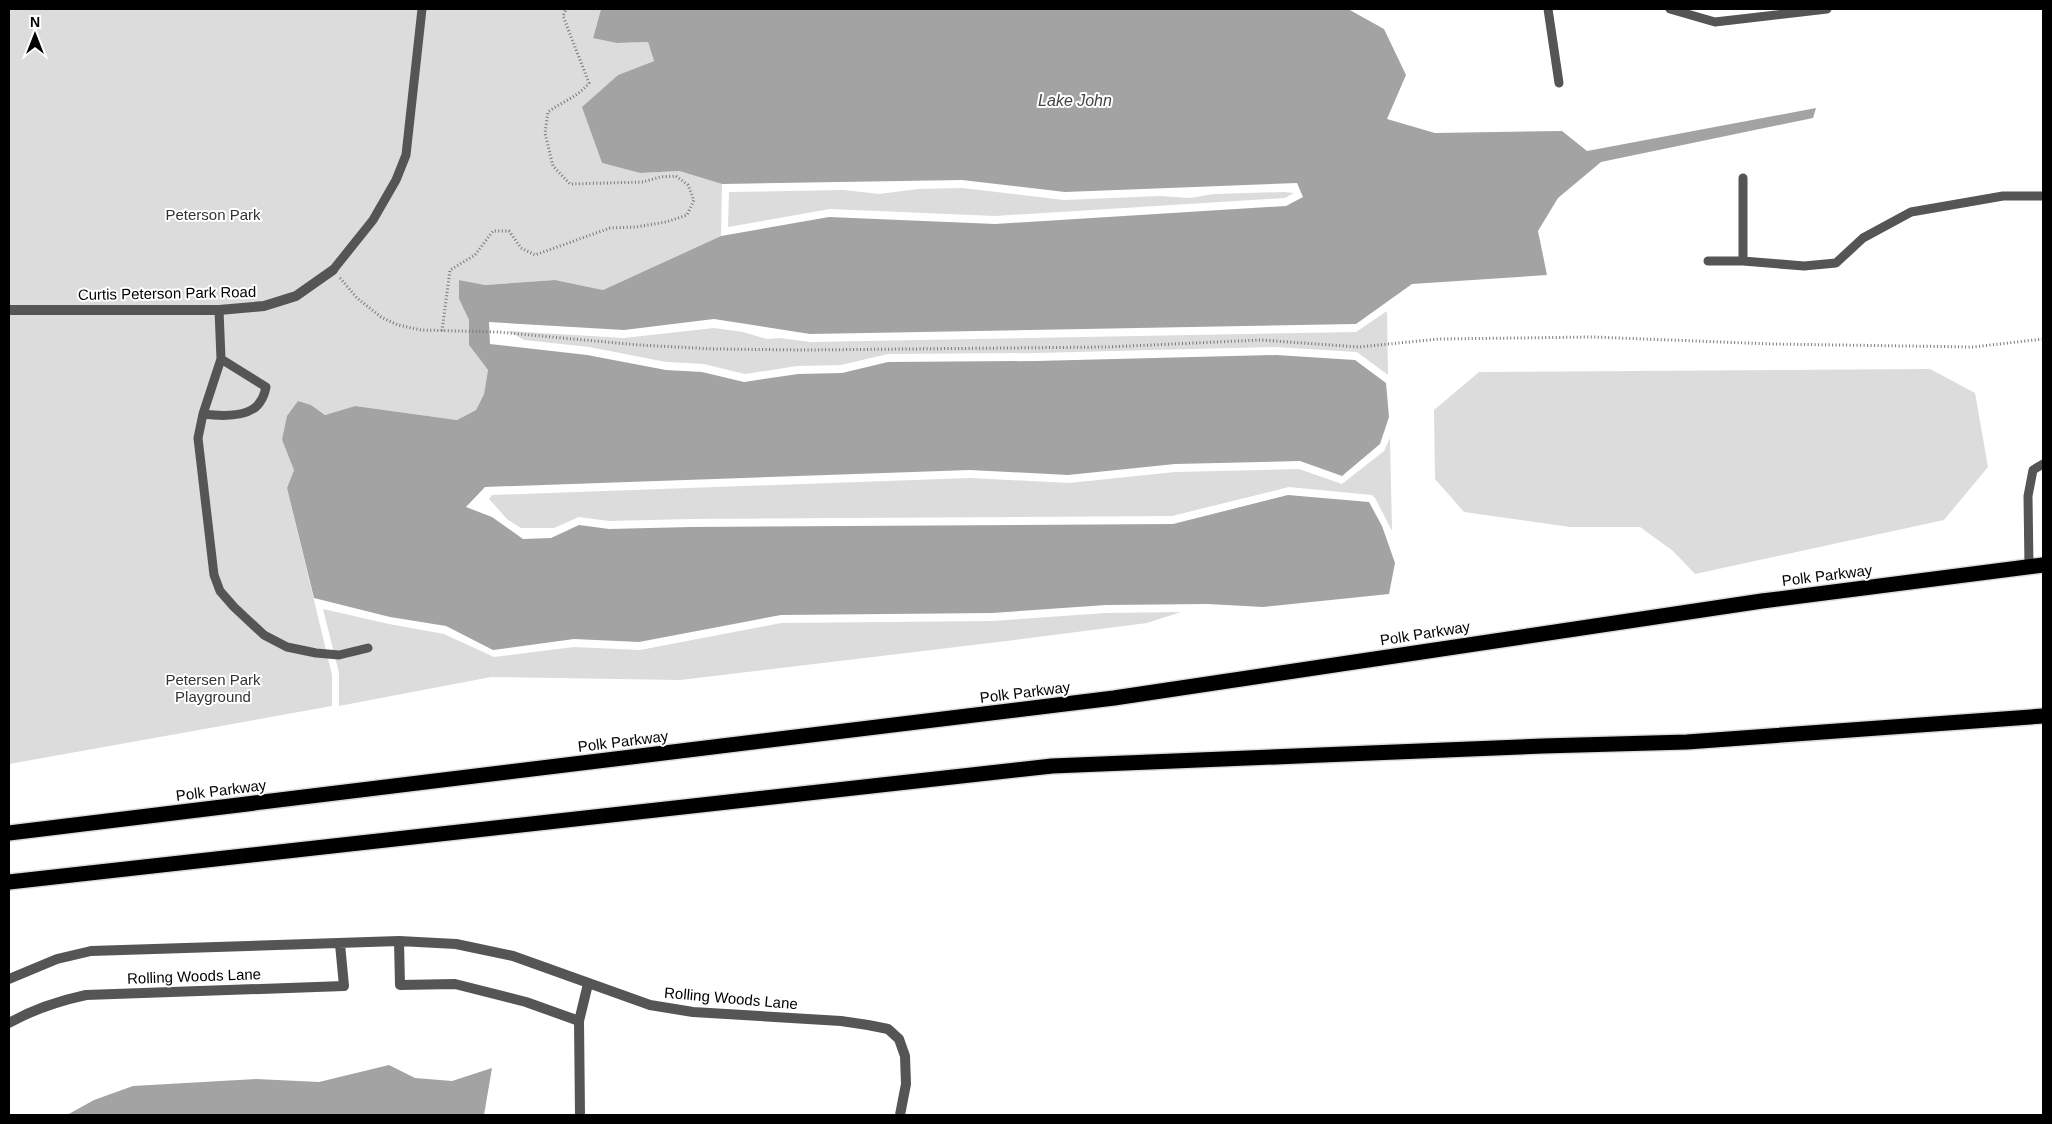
<svg xmlns="http://www.w3.org/2000/svg" width="2052" height="1124" viewBox="0 0 2052 1124" font-family="Arial,sans-serif">
<style>
.green{fill:#dcdcdc}
.water{fill:#a3a3a3}
.lines{fill:none;stroke-linecap:round;stroke-linejoin:round}
.highway-casing{stroke:#dbdbdb;stroke-width:18}
.path{stroke:#777;stroke-width:3;stroke-dasharray:1 2.5;stroke-linecap:butt}
.lane{stroke:#555;stroke-width:9}
.street{stroke:#555;stroke-width:10}
.highway{stroke:#000;stroke-width:15}
.labels{text-anchor:middle;dominant-baseline:central;stroke-width:4;stroke-linejoin:round;paint-order:stroke}
.park-label{font-size:15px;fill:#333;stroke:#fff}
.street-label{font-size:15px;fill:#000;stroke:#fff}
.water-label{font-size:16px;font-style:italic;fill:#444;stroke:#fff}
</style>
<rect width="100%" height="100%" fill="#fff"/>
<path class="green" d="M9 9H601L593 37 617 43 648 42 654 61 618 75 583 107 602 163 640 173 678 171 722 184 721 236 603 290 555 280 485 285 459 280V299L469 320V345L488 370 484 394 476 410 457 420 355 406 325 415 311 405 282 440 294 470 287 488 332 675V706L9 764Z
M962 188 1064 200 1160 196 1190 198 1214 194 1284 192 1294 193 1285 198 995 216 830 209 728 227 729 192 844 190 879 194 918 189Z
M1387 311 1388 375 1357 352 1276 347 1036 353 888 354 841 365 797 366 745 374 704 364 666 362 589 347 524 340 508 331 624 338 714 328 743 332 767 339 780 338 810 342 1356 332Z
M1930 369 1975 393 1988 467 1944 520 1695 574 1673 551 1640 527H1570L1464 512 1435 479 1434 410 1479 372Z
M1390 438 1392 531 1375 498 1372 495 1289 487 1172 516 691 519 609 521 579 517 554 528H521L507 519 489 499 492 495 970 478 1069 483 1175 472 1299 469 1342 484 1384 451Z
M323 609 389 624 444 634 494 657 574 647 640 650 781 623 992 621 1106 613 1181 612 1147 623 1015 640 680 680 491 677 339 706V673Z"/>
<path class="water" d="M601 9H1348L1384 29 1406 75 1387 119 1435 133 1562 131 1587 151 1816 108 1813 118 1601 162 1558 198 1538 231 1547 275 1412 284 1356 324 810 334 714 319 624 330 489 322 490 344 587 355 666 370 702 372 744 382 798 374 842 373 888 362 1036 361 1276 355 1355 360 1386 383 1389 417 1380 444 1342 476 1300 461 1175 464 1068 475 970 470 485 487 466 507 492 517 523 539 551 538 579 525 609 529 691 527 1173 524 1288 495 1369 502 1382 526 1395 563 1389 594 1263 607 1208 604 1106 605 992 613 781 615 639 642 574 639 493 650 446 626 390 617 314 598 287 488 294 470 282 440 287 416 298 401 311 405 325 415 355 406 457 420 476 410 484 394 488 370 469 345V320L459 299V280L485 285 555 280 603 290 721 236 829 217 995 224 1286 206 1303 197 1297 183 1065 192 962 180 722 184 679 171 640 173 602 163 582 107 618 75 654 61 648 42 617 43 593 38Z
M389 1065 415 1078 452 1081 492 1068 484 1115H67L94 1100 133 1086 256 1079 319 1082Z"/>
<g class="lines">
<defs>
<path id="highway" d="M9 833 1114 698 1762 601 2043 565
M9 882 1052 766 1543 746 1687 742 2043 716"/>
</defs>
<use href="#highway" class="highway-casing"/>
<path class="path" d="M340 278 357 298 381 317 398 325 421 330 498 332 639 345 714 349 806 350 1107 347 1261 340 1359 347 1439 339 1593 337 1773 344 1973 347 2043 339
M442 331 450 270 475 255 493 231H509L521 248 535 255 610 228 636 227 666 222 687 215 694 200 688 185 676 176 660 177 643 182 570 184 553 166 545 133 548 112C563 101 578 97 589 83L563 16 566 9"/>
<path class="lane" d="M1548 9 1559 83
M1670 9 1715 22 1827 9
M1743 178V261
M1708 261H1743L1804 266 1836 263 1863 238 1911 212 2003 196H2043
M333 270 373 220 396 180 406 155 422 9
M219 310 221 359 203 414 198 438 214 575 220 591 234 607 264 635 287 647 316 653 339 655 368 648
M203 414C219 416 250 418 260 402 263 398 265 392 266 387L221 359
M2029 567 2028 496 2033 470 2043 464"/>
<path class="street" d="M9 310H219L264 306 296 296 333 270
M399 941 400 985 455 984 526 1002 579 1021
M9 979 57 959 91 951 399 941 456 944 513 956 650 1005 693 1012 841 1021 868 1025 888 1029 899 1039 905 1056 906 1084 900 1115
M9 1023C34 1009 58 1001 86 995L344 986 340 944
M580 1115 579 1021 588 984"/>
<use href="#highway" class="highway"/>
</g>
<g class="labels">
<g class="park-label">
<text x="213" y="214">Peterson Park</text>
<text x="213" y="679">Petersen Park<tspan x="213" dy="17">Playground</tspan></text>
</g>
<g class="street-label">
<text transform="translate(167 293) rotate(-1)">Curtis Peterson Park Road</text>
<text transform="translate(1827 575) rotate(-7)">Polk Parkway</text>
<text transform="translate(1425 633) rotate(-9)">Polk Parkway</text>
<text transform="translate(1025 692) rotate(-7)">Polk Parkway</text>
<text transform="translate(623 741) rotate(-7)">Polk Parkway</text>
<text transform="translate(221 790) rotate(-7)">Polk Parkway</text>
<text transform="translate(194 976) rotate(-2)">Rolling Woods Lane</text>
<text transform="translate(731 998) rotate(5)">Rolling Woods Lane</text>
</g>
<g class="water-label">
<text x="1075" y="100">Lake John</text>
</g>
</g>
<rect width="2052" height="1124" fill="none" stroke="#000000" stroke-width="20"/>
<g transform="translate(35 35)" stroke="#ffffff" stroke-width="4" paint-order="stroke">
<path d="M0-4L9 19L0 12L-9 19Z" fill="#000000"/>
<text y="-8" font-size="14" font-weight="bold" text-anchor="middle" fill="#000000">N</text>
</g>
</svg>
